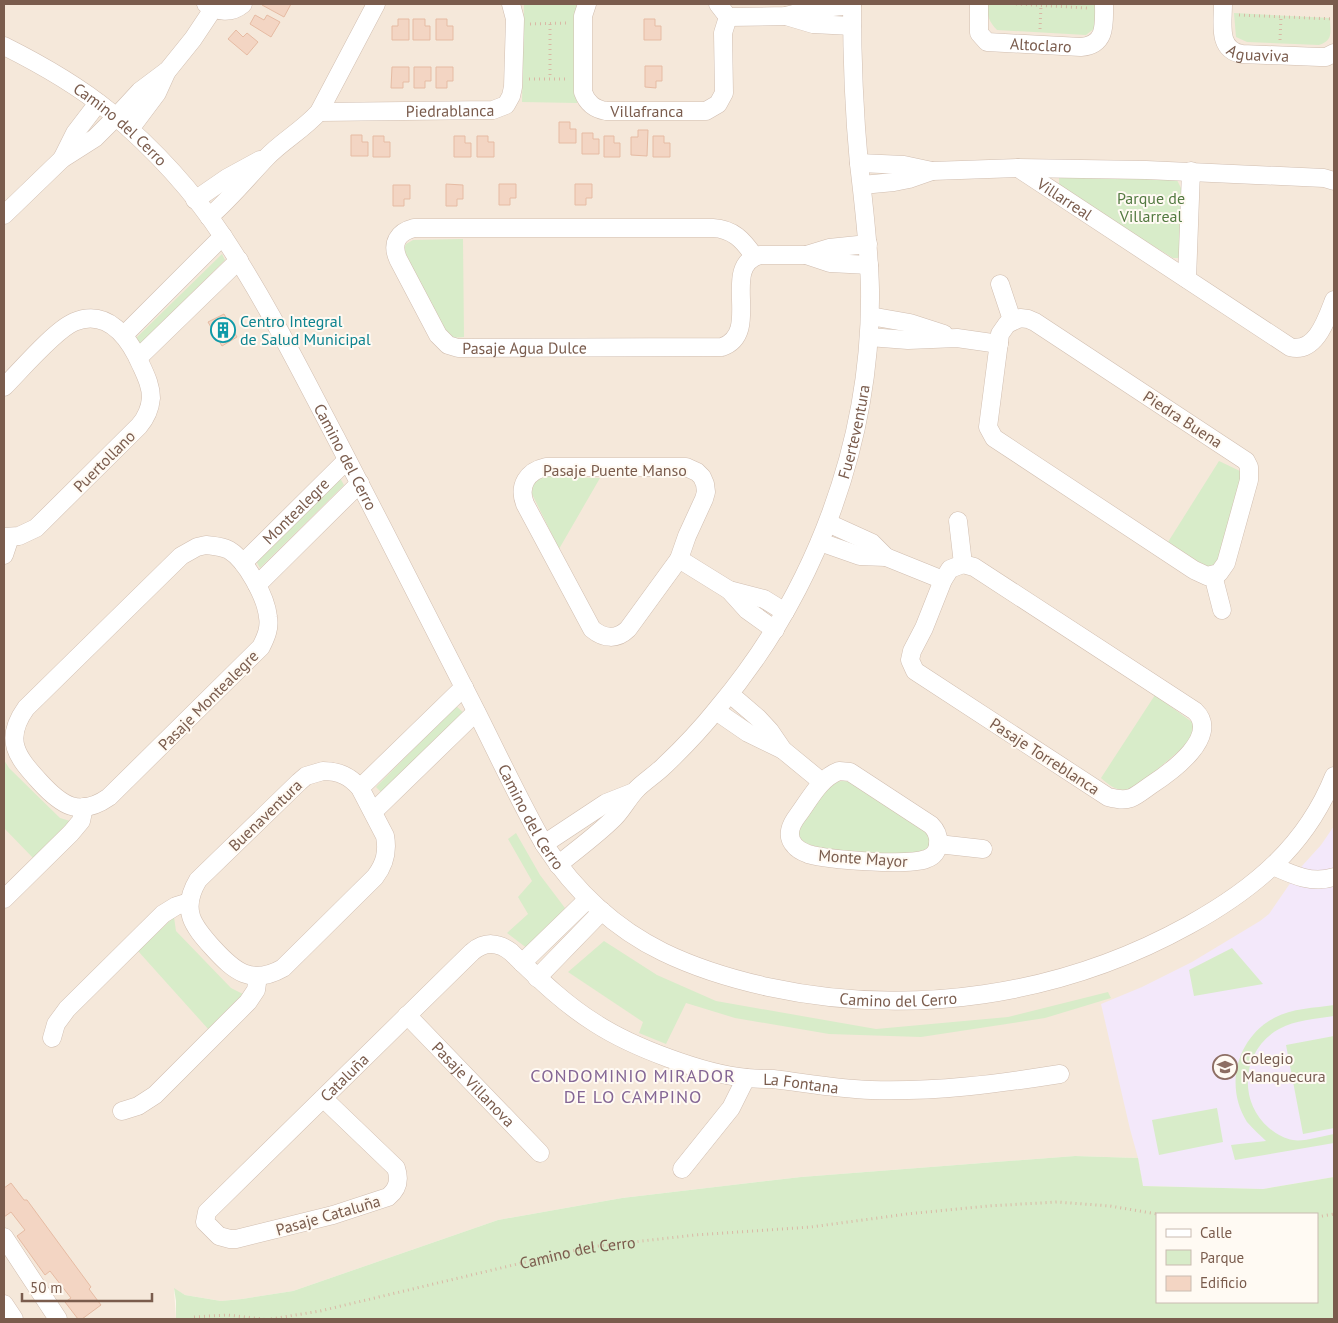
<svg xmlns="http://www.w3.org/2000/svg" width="1338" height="1323" viewBox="0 0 1338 1323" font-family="'PT Sans',sans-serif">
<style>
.residential{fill:#f5e8da}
.education{fill:#f3e8fa}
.green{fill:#d8ecc9;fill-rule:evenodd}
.building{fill:#f3d5c3;stroke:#e6bba3}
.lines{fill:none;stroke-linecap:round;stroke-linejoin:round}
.minor-casing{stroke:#d1beb0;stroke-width:19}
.path{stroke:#d9b8a5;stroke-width:3;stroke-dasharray:1 4;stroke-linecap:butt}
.minor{stroke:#fff;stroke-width:18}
.labels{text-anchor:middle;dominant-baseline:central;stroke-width:4;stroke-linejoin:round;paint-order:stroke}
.street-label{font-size:16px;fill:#7a5c4d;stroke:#fffaf3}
.park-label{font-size:16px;fill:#537a41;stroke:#fffaf3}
.culture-label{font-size:16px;fill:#0d838f;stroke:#fffaf3;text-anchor:start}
.education-label{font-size:16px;fill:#785e54;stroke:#fffaf3;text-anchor:start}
.neighbourhood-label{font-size:18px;letter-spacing:1px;fill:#846695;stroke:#fffaf3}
</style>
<rect width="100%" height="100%" fill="#fdf6ec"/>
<path class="residential" d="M4 4H1334V1177L1143 1186 1138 1158 1075 1156 801 1177 622 1198 498 1220 293 1291 242 1299 221 1301 185 1295 174 1289 176 1319H4Z"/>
<path class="education" d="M1334 826V1177L1263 1189 1143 1186 1138 1158 1130 1129 1101 1004 1142 987 1192 962 1260 921 1269 914 1302 866 1321 845Z"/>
<path class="green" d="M524 4H576L577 103 522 102Z
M987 4H1098L1095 28 1086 35 997 30C989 22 987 15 987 4Z
M1234 13 1330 18C1330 32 1334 40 1319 45L1247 42 1236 37Z
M1062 175 1171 178 1177 180 1182 190 1179 258H1173L1061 189 1059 185V178Z
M463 239 464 337 453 338 446 333 403 250 406 244 413 240Z
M222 254 225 260 140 344 136 338Z
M1219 461 1242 472 1218 567 1207 568 1168 542Z
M541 476 600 478 559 549 532 494 533 481Z
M340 478 344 485 260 568 256 561Z
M1155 695 1196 725 1194 738 1138 786C1121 793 1114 790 1101 778Z
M456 706 464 713 383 794 376 787Z
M4 760 9 768 60 818 70 821 34 859 4 828Z
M843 781 852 782 921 827 930 837 929 848 925 852 912 854C880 852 824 855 797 839L798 824 832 782Z
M516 833 540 875 565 908 528 949 507 933 528 914 518 897 532 881 508 839Z
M174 917 176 931 231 988 243 994 209 1030 138 951Z
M604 941 657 975 716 1001 876 1029 1008 1017 1108 992 1111 998 1045 1018 921 1037 829 1034 735 1018 686 1003 666 1044 639 1033 643 1022 568 972Z
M1232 948 1263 984 1194 996 1189 970Z
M1334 1005V1016C1316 1019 1295 1020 1279 1029 1242 1049 1237 1101 1269 1128 1276 1134 1285 1139 1293 1140 1303 1142 1323 1136 1334 1134V1143L1235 1160 1231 1145 1266 1141C1260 1135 1253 1129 1247 1122 1224 1086 1237 1038 1274 1018 1292 1008 1315 1008 1334 1005Z
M1334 1036V1128L1303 1134 1286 1045Z
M1217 1108 1223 1142 1159 1155 1152 1120Z
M1075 1156 1138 1158 1143 1186 1263 1189 1334 1177V1319H176V1301L174 1288 185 1295 221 1301 242 1299 293 1291 498 1220 622 1198 801 1177ZM1157 1214H1317V1302H1157Z"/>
<path class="building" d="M263 4H291L284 17 262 5Z
M255 15 264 20 267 15 280 22 271 37 250 24Z
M398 19H409V40H392V26H398Z
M413 19H425V26H430V40H413Z
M436 19H447V26H453V40H436Z
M644 19H655V26H661V40H644Z
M236 30 243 37 247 33 258 42 247 55 228 39Z
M645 66H662V81H656V88L645 87Z
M392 67H409V82H403V88H391Z
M414 67H431V81H425V88H414Z
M436 67H453V81H447V88H436Z
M559 122H570V129H576V143H559Z
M638 130H648L647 156 631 155V137H638Z
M582 133H593V139H599V154H582Z
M351 135H362V142H368V156H351Z
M373 136H384V142H390V157H373Z
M454 136H465V143H471V157H454Z
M477 136H488V142H494V157H477Z
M604 136H614V143H620V157H604Z
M653 136H664V143H670V157H653Z
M446 184 463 185V199H457V206H446Z
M499 184H516V198H510V205H499Z
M575 184H592V198H586V205H575Z
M393 185H410V199H404V206H393Z
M224 314 237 337 222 346 208 322Z
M11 1183 24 1200H27L91 1287 89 1289 101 1305 82 1319H78L65 1302 71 1298 50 1271 45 1275 17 1236 25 1230 11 1212 4 1217V1188Z"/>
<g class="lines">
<defs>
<g id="minor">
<path d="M206 4C218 12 231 14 243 4"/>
<path id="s2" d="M587 4 583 16V92C587 103 594 109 606 111H706L718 104 724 93 723 33 728 17"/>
<path d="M718 4 728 17"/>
<path id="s3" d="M979 4V33L987 42 1081 47C1107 45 1104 23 1104 4"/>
<path id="s4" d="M1223 4C1223 23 1217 50 1242 54L1320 57H1326L1334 53"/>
<path d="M786 16 813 24 852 26"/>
<path d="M728 17 786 16 813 9 852 5"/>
<path id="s5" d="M4 46C40 64 77 85 109 111 152 147 193 191 224 238 266 301 300 370 335 436 383 528 430 620 477 713 499 757 520 802 544 844 574 890 614 928 663 952 696 968 732 979 768 987 910 1018 1061 996 1189 925 1254 889 1306 846 1334 776"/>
<path id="s6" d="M319 112 493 110 506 105 511 96 513 87 515 19 511 4"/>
<path d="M130 129 157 93 167 71"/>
<path d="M62 159 75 133 98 103"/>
<path d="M859 163 904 165 932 171"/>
<path id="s7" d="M1018 168 1290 347C1316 354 1327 318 1334 300"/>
<path d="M862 185 894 182 909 179 932 171 1018 168 1146 170 1324 178 1334 181"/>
<path d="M195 200 227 178 260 160"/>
<path d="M4 215 62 159 95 138 116 117 140 91 168 70 193 39 213 9"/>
<path d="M209 217C230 199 247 178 266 158 282 141 303 130 319 112L376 4"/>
<path d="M806 255 829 248 868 244"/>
<path id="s8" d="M754 256C743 240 733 229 713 228H414C398 232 391 243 398 259L438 335 448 345 458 348 722 347C763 333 719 266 760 255H806L830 263 869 265"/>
<path d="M1187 279 1191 171"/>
<path d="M1000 284 1012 320"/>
<path d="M870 316 910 323 944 334"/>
<path d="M1020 318 1028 319 1035 322 1246 461 1249 467V480L1226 563 1219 573 1207 576 1194 570 994 438 988 427 1000 334 1007 324Z"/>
<path d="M124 335 223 236"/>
<path d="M869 337 908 340 957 338 999 344"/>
<path d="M138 358 239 260"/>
<path d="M4 387C20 371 55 330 74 322 108 308 129 338 141 365 146 376 151 386 151 398 150 409 146 418 139 426L36 528 19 536 4 537"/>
<path d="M546 467H686L697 472 702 477 705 484 706 492 704 499 687 536 679 559 628 629C617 640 604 639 592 629L525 504C518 486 527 471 546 467Z"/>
<path d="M958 521 963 564"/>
<path d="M828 523 872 543 886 557"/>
<path d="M820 542 860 556 886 557 943 580"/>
<path d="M206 545C214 546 221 546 229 550 246 560 266 597 268 617 270 628 266 637 261 647L109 797C79 818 61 805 40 782 17 757 3 740 26 708L181 556 197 547Z"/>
<path d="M4 555 10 537"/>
<path d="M679 559 729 590 764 599 785 612"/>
<path id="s9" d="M243 563 347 460"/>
<path d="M963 564 974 567 1195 711C1221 736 1171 772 1151 785 1145 789 1138 795 1131 798 1123 801 1116 799 1108 797L915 671 910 660 912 651 924 628 943 580 950 569Z"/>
<path d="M1213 575 1222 610"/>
<path d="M257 585 360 483"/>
<path d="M729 590 747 610 775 630"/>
<path d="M730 694 758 718 770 731 783 750 822 782"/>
<path d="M716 711 748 733 783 750"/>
<path d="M323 771C339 771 350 776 360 788L385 836C388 852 385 864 375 877L283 968C251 986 234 971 213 948 193 926 180 910 198 880L299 782 306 776Z"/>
<path d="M839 771 850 772 931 825C941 835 942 854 926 859 907 866 829 860 808 854 803 852 798 850 795 846 785 836 791 824 798 815 810 799 820 778 839 771Z"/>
<path d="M360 788 464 687"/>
<path d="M373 812 476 712"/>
<path d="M544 844 606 803 634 792"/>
<path d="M938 844 983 849"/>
<path id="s10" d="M558 865C576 850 597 835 614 818 622 810 627 800 635 791 643 782 655 775 664 766 683 748 701 729 717 709 815 593 872 442 870 289 869 247 864 206 859 164 854 111 852 57 852 4"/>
<path d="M1273 866C1293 875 1312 884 1334 877"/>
<path d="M4 899 71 833 81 821 84 807"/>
<path d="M522 963 588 899"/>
<path d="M537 978 602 911"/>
<path id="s11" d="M407 1015 540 1153"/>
<path d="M52 1038 56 1024 67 1009 163 914 176 906 189 902"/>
<path id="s12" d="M323 1098 396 1168C400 1180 398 1189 388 1197L333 1215 236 1239H230L219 1236 205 1222 207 1212 472 952C485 941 498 942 511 952 538 978 563 1003 595 1023 632 1047 703 1074 747 1078 756 1079 765 1079 773 1079 806 1083 838 1089 871 1090 935 1092 997 1084 1060 1074"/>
<path d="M122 1111 138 1106 155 1095 248 1002 256 990 258 976"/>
<path d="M682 1169 731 1108 746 1078"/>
<path d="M4 1237 58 1319"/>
<path d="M4 1304 14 1319"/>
</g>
</defs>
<use href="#minor" class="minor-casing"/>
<g class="path">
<path d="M1016 4 1087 8"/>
<path d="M1239 15 1334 19"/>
<path d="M530 24 567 23"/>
<path d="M550 24V79"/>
<path d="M1040 29 1041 5"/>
<path d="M1280 40 1281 17"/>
<path d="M529 79H568"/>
<path d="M1317 1217 1334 1214"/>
<path d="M194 1317 227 1315 264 1319"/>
<path id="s1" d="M271 1319 320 1311 589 1247 695 1235 811 1227 907 1214 988 1206 1057 1202 1110 1206 1157 1214"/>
</g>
<use href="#minor" class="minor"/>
</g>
<defs>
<symbol id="building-ring" viewBox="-11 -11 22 22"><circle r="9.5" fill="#fffaf3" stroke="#0f9aa8" stroke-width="1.5"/><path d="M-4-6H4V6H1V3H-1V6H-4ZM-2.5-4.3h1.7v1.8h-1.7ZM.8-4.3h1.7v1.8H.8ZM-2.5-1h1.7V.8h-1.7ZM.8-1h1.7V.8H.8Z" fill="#0f9aa8"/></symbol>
<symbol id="school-ring" viewBox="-11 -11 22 22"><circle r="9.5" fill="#fffaf3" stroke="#8d6e63" stroke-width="1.5"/><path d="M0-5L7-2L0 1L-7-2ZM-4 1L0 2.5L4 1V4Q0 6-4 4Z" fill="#8d6e63"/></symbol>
</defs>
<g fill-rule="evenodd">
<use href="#building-ring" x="209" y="316" width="28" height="28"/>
<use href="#school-ring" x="1211" y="1053" width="28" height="28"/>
</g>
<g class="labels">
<g class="street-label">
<text stroke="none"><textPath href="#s3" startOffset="95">Altoclaro</textPath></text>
<text stroke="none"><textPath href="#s4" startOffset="76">Aguaviva</textPath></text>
<text stroke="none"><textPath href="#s6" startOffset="131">Piedrablanca</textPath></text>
<text stroke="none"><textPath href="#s2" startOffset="161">Villafranca</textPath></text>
<text stroke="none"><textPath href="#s5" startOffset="141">Camino del Cerro</textPath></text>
<text stroke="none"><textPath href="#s7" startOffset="56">Villarreal</textPath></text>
<text stroke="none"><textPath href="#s8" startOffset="569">Pasaje Agua Dulce</textPath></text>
<text transform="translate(1183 419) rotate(33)">Piedra Buena</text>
<text stroke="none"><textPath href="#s10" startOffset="536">Fuerteventura</textPath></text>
<text stroke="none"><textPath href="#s5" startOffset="546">Camino del Cerro</textPath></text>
<text transform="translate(104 461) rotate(-45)">Puertollano</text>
<text x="615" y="470">Pasaje Puente Manso</text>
<text stroke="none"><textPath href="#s9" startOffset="74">Montealegre</textPath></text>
<text transform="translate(208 700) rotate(-45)">Pasaje Montealegre</text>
<text transform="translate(1045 756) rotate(33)">Pasaje Torreblanca</text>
<text transform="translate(265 815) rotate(-44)">Buenaventura</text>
<text stroke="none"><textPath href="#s5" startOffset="951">Camino del Cerro</textPath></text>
<text transform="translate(863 858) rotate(4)">Monte Mayor</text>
<text stroke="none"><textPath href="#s5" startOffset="1386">Camino del Cerro</textPath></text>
<text stroke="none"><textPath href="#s12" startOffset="531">Cataluña</textPath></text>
<text stroke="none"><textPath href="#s11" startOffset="96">Pasaje Villanova</textPath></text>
<text stroke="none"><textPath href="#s12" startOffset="1080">La Fontana</textPath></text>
<text transform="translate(328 1215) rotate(-16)">Pasaje Cataluña</text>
<text stroke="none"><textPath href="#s1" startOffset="314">Camino del Cerro</textPath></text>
</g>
<g class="park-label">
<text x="1151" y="198">Parque de<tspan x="1151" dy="18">Villarreal</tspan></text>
</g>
<g class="culture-label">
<text x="240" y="321">Centro Integral<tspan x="240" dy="18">de Salud Municipal</tspan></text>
</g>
<g class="education-label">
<text x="1242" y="1058">Colegio<tspan x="1242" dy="18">Manquecura</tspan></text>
</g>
<g class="neighbourhood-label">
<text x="633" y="1075">CONDOMINIO MIRADOR<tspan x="633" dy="21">DE LO CAMPINO</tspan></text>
</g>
</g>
<rect width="1338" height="1323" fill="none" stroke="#7a5c4d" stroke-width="10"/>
<rect x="1156" y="1213" width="162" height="90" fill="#fffaf3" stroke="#cabbb1"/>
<rect x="1166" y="1229" width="25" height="8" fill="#ffffff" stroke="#cabbb1"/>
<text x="1200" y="1238" font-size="15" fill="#7a5c4d">Calle</text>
<rect x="1166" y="1250" width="25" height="15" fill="#d8ecc9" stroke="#cabbb1"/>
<text x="1200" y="1263" font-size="15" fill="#7a5c4d">Parque</text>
<rect x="1166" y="1276" width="25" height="15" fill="#f3d5c3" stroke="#cabbb1"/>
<text x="1200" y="1288" font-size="15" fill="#7a5c4d">Edificio</text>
<path d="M22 1293v8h130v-8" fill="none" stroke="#7a5c4d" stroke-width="2.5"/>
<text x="30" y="1293" font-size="15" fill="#7a5c4d" stroke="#fffaf3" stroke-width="4" paint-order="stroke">50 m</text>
</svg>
